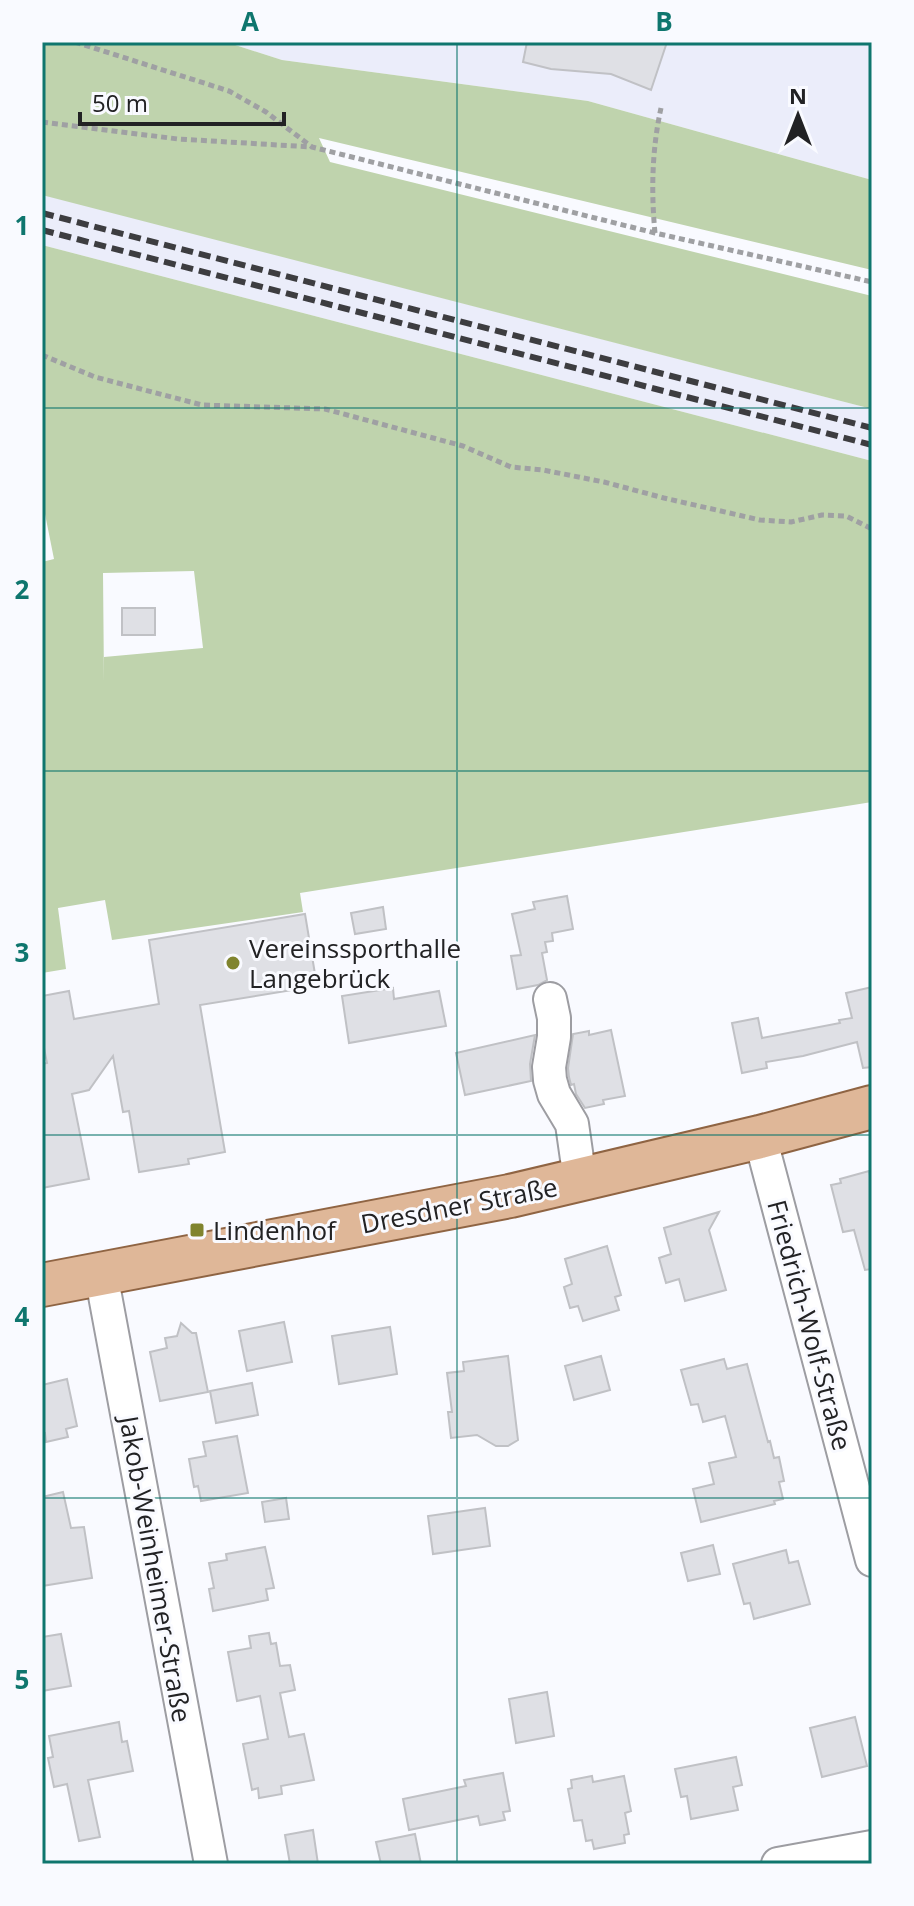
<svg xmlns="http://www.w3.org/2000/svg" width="914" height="1906" viewBox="0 0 914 1906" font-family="'Open Sans',sans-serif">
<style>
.built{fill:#ebedfa}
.green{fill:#bfd3ad;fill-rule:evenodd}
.building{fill:#dfe0e5;stroke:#c0c1c5;stroke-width:2}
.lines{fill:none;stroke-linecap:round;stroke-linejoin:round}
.minor-casing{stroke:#9d9da2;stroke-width:36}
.major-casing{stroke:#8f6443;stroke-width:46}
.path{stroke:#9fa0a3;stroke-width:5;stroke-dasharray:6 4;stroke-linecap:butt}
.minor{stroke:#fff;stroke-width:32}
.major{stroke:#dfb798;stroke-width:42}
.rail{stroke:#3d3d40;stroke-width:6;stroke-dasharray:12 6;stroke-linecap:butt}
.grid{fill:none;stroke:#0f766e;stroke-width:2;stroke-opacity:0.55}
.poi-dot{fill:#80842e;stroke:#f9faff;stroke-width:3}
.labels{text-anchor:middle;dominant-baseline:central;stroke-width:6;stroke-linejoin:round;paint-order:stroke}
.poi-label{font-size:26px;fill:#222224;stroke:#f9faff;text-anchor:start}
.street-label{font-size:26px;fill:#222224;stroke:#f9faff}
.neatline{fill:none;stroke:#0f766e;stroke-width:3}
.grid-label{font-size:26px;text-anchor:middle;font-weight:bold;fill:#0f766e}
</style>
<rect width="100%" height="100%" fill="#f9faff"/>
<path class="built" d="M226 42H872V180L588 101 282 60Z
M42 194 872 409V461L42 245Z"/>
<path class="green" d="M42 42H226L282 60 588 101 872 180V270L319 138 330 162 872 296V409L42 195Z
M42 245 872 461V802L300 893 303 912 112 940 105 900 58 908 66 969 42 973V562L54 559 42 499ZM194 571 203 648 104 657V683L103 573Z"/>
<path class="building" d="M527 42H667L651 90 611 74 551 69 523 62Z
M122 608H155V635H122Z
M567 896 573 929 552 933 553 941 545 942 547 952 542 953 547 980 538 985 517 989 511 956 521 955 512 914 535 909 533 902Z
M383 907 386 929 355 934 351 913Z
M305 914 317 986 200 1005 225 1152 188 1159 189 1164 139 1172 129 1111 123 1112 113 1056 89 1090 72 1094 89 1179 42 1188V1064L47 1063 42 1038V996L69 991 74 1019 159 1004 149 940Z
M872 987V1067L863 1068 857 1042 803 1056 766 1062 767 1068 742 1073 732 1023 758 1018 762 1038 840 1023 839 1020 852 1018 846 993Z
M393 988 394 999 439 991 446 1026 349 1043 342 996Z
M611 1030 625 1096 603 1100 604 1104 585 1108 576 1094 574 1084 571 1085 569 1077 568 1068 573 1034 589 1031V1035Z
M535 1035 530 1064 531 1081 465 1095 456 1053Z
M869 1171 872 1184V1269L865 1270 854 1230 843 1232 831 1185 841 1183 840 1179Z
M719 1212 709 1230 726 1290 685 1301 679 1279 666 1283 659 1258 671 1254 664 1228Z
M607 1246 621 1295 615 1297 619 1310 583 1321 578 1306 570 1308 564 1287 572 1284 565 1259Z
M284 1322 292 1362 247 1371 239 1331Z
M181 1323 192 1333H196L208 1392 160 1401 150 1352 167 1348 165 1338 177 1336Z
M390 1327 397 1374 339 1384 332 1336Z
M508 1356 518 1440 508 1446H496L477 1435 451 1438 448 1412H452L447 1373 464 1371 463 1362Z
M601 1356 610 1390 574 1400 565 1366Z
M724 1359 727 1369 747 1364 768 1442 770 1441 774 1458 779 1457 784 1481 779 1482 783 1499 774 1501 775 1504 701 1522 693 1489 714 1484 709 1463 736 1457 725 1416 703 1422 698 1404 691 1405 681 1370Z
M67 1379 77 1426 66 1429 68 1437 46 1442 45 1433 42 1434V1385Z
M252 1383 258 1415 216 1423 210 1391Z
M237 1436 248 1493 201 1501 198 1486 194 1487 189 1459 206 1456 203 1442Z
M63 1492 71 1528 84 1527 92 1578 42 1586V1497Z
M286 1498 289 1519 265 1522 262 1502Z
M485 1508 490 1546 433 1554 428 1516Z
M713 1545 720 1574 688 1581 681 1553Z
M265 1547 274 1588 266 1589 268 1600 213 1611 209 1589 214 1588 209 1563 227 1560 226 1554Z
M786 1550 789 1563 798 1561 810 1604 754 1619 750 1603 744 1604 733 1564Z
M269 1633 271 1644 276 1643 280 1666 290 1665 295 1690 280 1693 289 1737 304 1734 314 1780 281 1786 282 1794 259 1798 258 1788 252 1790 243 1744 268 1739 260 1696 237 1701 228 1652 251 1648 249 1636Z
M61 1634 71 1686 42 1691V1637Z
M547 1692 554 1736 516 1743 509 1699Z
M855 1717 867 1766 822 1777 810 1728Z
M119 1722 122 1742 127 1741 133 1771 88 1780 100 1837 79 1841 67 1784 54 1787 48 1758 53 1757 49 1736Z
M736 1757 742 1785 733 1787 738 1810 691 1819 687 1796 681 1797 675 1769Z
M503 1773 510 1811 503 1812 505 1820 480 1825 478 1816 409 1830 403 1799 466 1786 464 1780Z
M592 1776 593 1782 624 1776 631 1811 625 1813 629 1834 624 1835 625 1843 594 1849 592 1840 586 1841 582 1820 574 1821 568 1789 572 1788 571 1780Z
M313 1830 318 1864H290L285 1835Z
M415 1834 421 1864H381L376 1842Z"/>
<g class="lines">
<defs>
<path id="minor" d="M550 999 554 1018V1037L549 1067 550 1080 554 1094 572 1124 580 1180
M760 1137 872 1560
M101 1274 211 1864
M778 1864 872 1847"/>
<path id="major" d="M42 1285 510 1196 760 1137 872 1107"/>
</defs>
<use href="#minor" class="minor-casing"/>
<use href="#major" class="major-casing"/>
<path class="path" d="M75 42 229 91 266 112 312 147 655 233 872 282
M42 122 178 139 312 147
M655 233C651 191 652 149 661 108
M42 355 95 377 202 405 325 409 463 446 511 467 543 470 604 482 664 498 760 520 791 522 822 515 846 516 872 529"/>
<use href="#minor" class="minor"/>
<use href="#major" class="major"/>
<path class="rail" d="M42 213 872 428
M42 230 872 445"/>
</g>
<path class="grid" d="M457 42V1864M42 408H872M42 771H872M42 1135H872M42 1498H872"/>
<g class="poi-dot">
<circle cx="233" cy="963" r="8"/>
<rect x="189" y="1222" width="16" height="16" rx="4"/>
</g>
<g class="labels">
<g class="poi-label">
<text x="249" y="948">Vereinssporthalle<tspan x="249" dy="30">Langebrück</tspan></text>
<text x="213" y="1230">Lindenhof</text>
</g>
<g class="street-label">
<text transform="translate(459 1205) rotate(-11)">Dresdner Straße</text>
<text transform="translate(810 1325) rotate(75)">Friedrich-Wolf-Straße</text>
<text transform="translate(156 1569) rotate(80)">Jakob-Weinheimer-Straße</text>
</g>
</g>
<rect width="914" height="1906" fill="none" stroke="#f9faff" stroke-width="88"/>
<g transform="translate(798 116)" stroke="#f9faff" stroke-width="6" paint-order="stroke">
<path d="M0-6L14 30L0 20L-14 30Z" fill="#222224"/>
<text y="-12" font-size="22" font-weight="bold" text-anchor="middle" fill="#222224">N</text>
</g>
<path d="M80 112v12h204v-12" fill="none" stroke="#222224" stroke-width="4"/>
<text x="92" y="112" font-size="24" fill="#222224" stroke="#f9faff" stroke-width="6" paint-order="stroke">50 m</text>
<rect x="44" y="44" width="826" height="1818" class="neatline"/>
<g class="grid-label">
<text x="250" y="31">A</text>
<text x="664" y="31">B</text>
<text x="22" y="235">1</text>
<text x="22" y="599">2</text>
<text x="22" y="962">3</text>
<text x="22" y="1326">4</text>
<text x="22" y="1689">5</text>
</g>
</svg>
